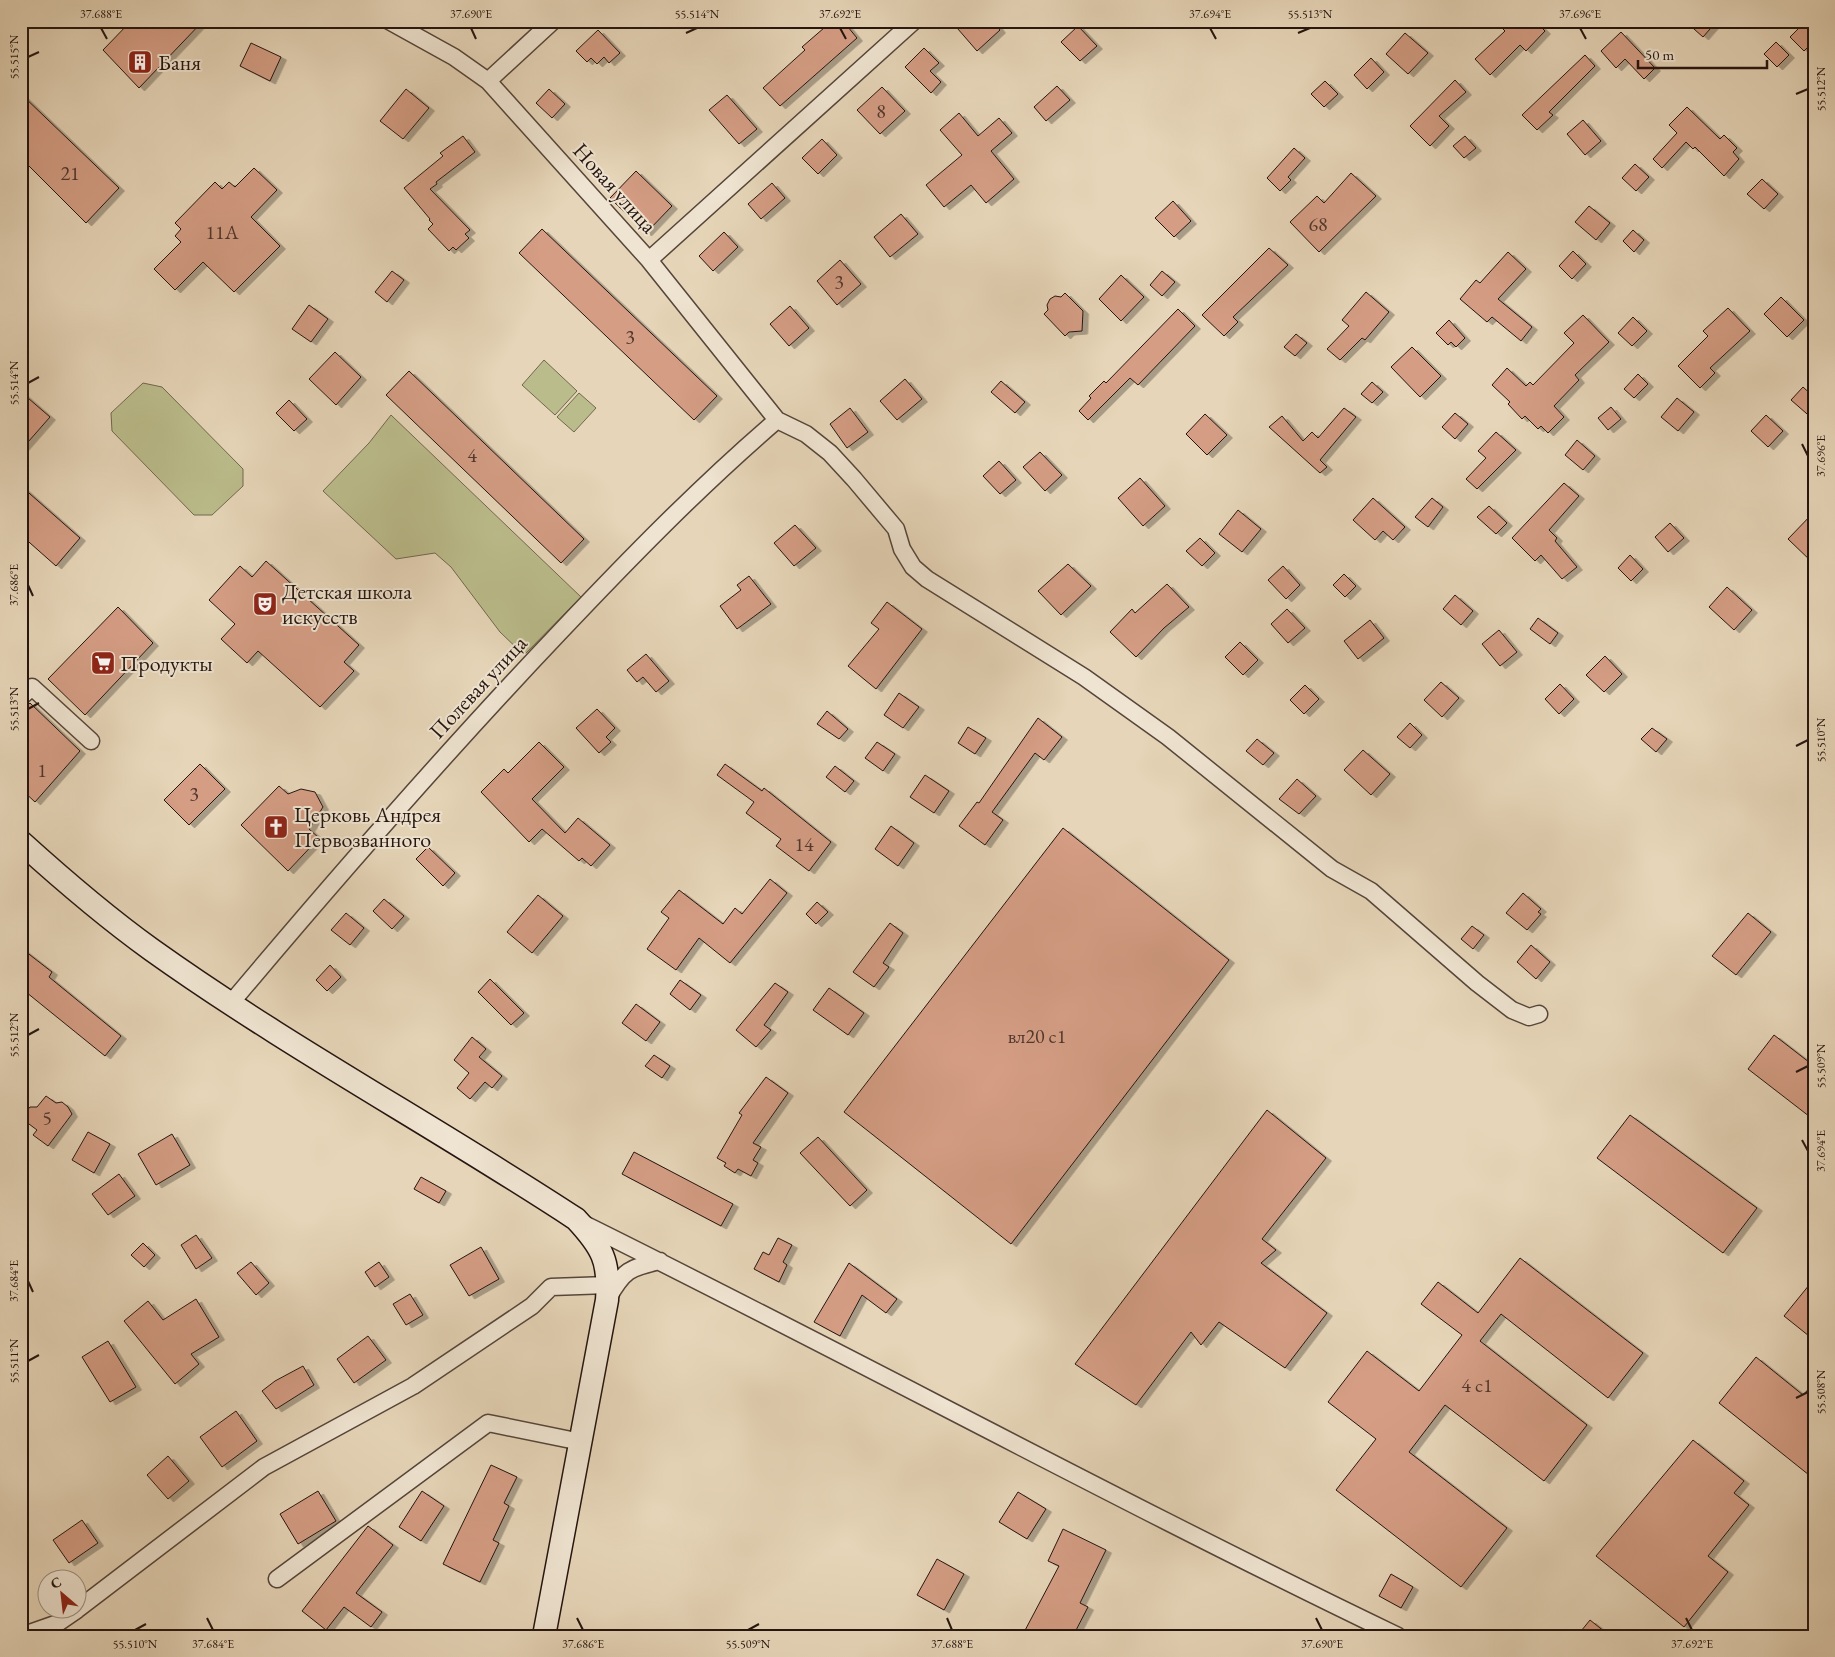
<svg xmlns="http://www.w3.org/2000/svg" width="1835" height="1657" viewBox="0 0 1835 1657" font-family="'EB Garamond',serif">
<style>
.green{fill:#bbbc8b;stroke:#70684e}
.building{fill:#d49d84;stroke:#251510;filter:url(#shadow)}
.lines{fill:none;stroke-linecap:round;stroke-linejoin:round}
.street-casing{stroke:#55453a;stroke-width:19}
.secondary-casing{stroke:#251510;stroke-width:25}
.street{stroke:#efe4d1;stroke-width:16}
.secondary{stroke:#efe4d1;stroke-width:22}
.ticks{fill:none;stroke:#251510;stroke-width:2}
.labels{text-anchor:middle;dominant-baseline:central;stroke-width:4;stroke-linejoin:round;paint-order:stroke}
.number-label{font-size:20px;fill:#51372d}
.poi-label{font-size:22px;fill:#251510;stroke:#efe4d1;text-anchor:start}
.street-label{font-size:22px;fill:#251510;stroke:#efe4d1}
.neatline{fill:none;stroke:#251510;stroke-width:2}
.ticks-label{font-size:12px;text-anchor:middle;fill:#251510}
</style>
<defs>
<filter id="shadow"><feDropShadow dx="5.5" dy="3" stdDeviation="0" flood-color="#0004"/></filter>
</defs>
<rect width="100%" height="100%" fill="#e6d5b8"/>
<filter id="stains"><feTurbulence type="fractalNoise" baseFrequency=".004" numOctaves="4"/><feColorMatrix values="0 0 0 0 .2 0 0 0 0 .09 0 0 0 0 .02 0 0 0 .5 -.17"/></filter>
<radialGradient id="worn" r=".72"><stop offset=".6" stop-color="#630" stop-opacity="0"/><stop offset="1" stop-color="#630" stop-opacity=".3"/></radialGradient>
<path class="green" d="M544 360 577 391 555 415 522 385Z
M143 383 162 387 243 469V486L212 515H194L112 431 111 413Z
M579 393 596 408 574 432 557 417Z
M391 415 581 597 524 655 500 632 451 567 435 553 396 559 323 491 369 443Z"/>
<path class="building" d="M131 21H203L139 88 103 50Z
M832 21H843L857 38 780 106 763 88 805 50 802 47Z
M951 21H993L1000 30 977 51Z
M1509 21H1535L1545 31 1526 51 1520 45 1490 75 1475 59 1505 31 1502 28Z
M1685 21H1717L1703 37Z
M1805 22 1814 30V41L1804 51 1790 37Z
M1078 26 1097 46 1080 61 1061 42Z
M598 30 620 53 609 63 604 57 597 64 591 58 587 62 576 51Z
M1621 32 1655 68 1644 79 1625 59 1616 68 1601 51Z
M1405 33 1428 53 1408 74 1386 54Z
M1776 42 1789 55 1777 67 1764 54Z
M251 43 281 57 270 81 240 66Z
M924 48 939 63 930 71 941 82 931 93 905 67Z
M1585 55 1595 66 1549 112 1553 115 1537 130 1522 115Z
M1371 58 1384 72 1367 89 1354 75Z
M1455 80 1466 92 1439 116 1449 126 1430 146 1410 126Z
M1325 81 1338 94 1324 107 1311 94Z
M1057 86 1070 100 1046 121 1034 107Z
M882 87 905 111 880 134 857 110Z
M406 89 429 108 403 139 380 121Z
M549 89 565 104 552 118 536 103Z
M21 94 119 188 86 223 21 158Z
M727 95 757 129 739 144 709 110Z
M1687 107 1720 139 1724 135 1737 148 1733 152 1739 159 1724 176 1695 147 1693 149 1686 142 1662 168 1653 159 1677 133 1669 125Z
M959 113 978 136 999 118 1012 133 991 151 1014 179 986 203 971 185 944 207 926 185 962 155 940 130Z
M1583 120 1601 141 1585 155 1567 134Z
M463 136 475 152 436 182 437 184 430 189 470 230 465 234 469 238 456 250 453 247 449 251 428 229 433 224 429 220 430 219 404 188 443 156 440 153Z
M1465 136 1476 148 1464 158 1453 146Z
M822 139 837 155 818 174 802 158Z
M1294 148 1305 158 1288 177 1291 180 1280 191 1267 178Z
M1635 164 1649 177 1636 191 1622 178Z
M254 168 277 190 251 217 280 246 234 292 203 262 175 290 154 269 181 242 175 236 181 229 175 223 215 182 222 189 229 182 235 187Z
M636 171 672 206 646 233 610 198Z
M1351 173 1376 196 1319 252 1290 222 1317 196 1324 203Z
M1762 179 1778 194 1764 209 1747 194Z
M772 183 785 198 761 219 748 204Z
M1173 201 1191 221 1174 237 1155 218Z
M1589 206 1610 223 1596 240 1575 222Z
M901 214 918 234 890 257 874 237Z
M542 229 717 396 694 420 519 253Z
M1633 230 1644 240 1634 252 1623 241Z
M724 232 738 247 713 271 699 256Z
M1269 248 1288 265 1233 317 1238 322 1224 336 1202 315Z
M1573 251 1586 264 1572 279 1559 266Z
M1508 252 1526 269 1498 299 1532 327 1521 341 1492 317 1487 322 1460 299 1476 280 1480 283Z
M840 260 861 284 837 305 817 281Z
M392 271 404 280 387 302 375 292Z
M1162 271 1175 282 1162 296 1150 285Z
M1121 275 1144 297 1121 321 1099 299Z
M1366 292 1389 312 1365 340 1362 338 1340 360 1327 349 1349 326 1342 320Z
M1065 293 1083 311 1082 331 1069 332 1065 336 1044 314 1048 310 1047 305 1050 299 1055 296 1061 297Z
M1781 297 1804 320 1787 337 1764 314Z
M309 305 328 319 311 342 292 329Z
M790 306 809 328 789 346 770 324Z
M1728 308 1750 331 1710 368 1715 373 1700 388 1678 366 1708 336 1703 331Z
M1178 309 1195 326 1138 385 1130 378 1088 420 1079 411 1091 398 1089 396 1104 381 1106 383Z
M1583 315 1609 342 1575 375 1579 380 1554 406 1564 417 1548 433 1541 426 1538 429 1525 416 1522 419 1508 404 1510 402 1492 385 1507 368 1526 386 1530 382 1533 385 1574 343 1564 333Z
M1633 317 1647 331 1632 346 1618 333Z
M1449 320 1465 338 1456 347 1451 342 1448 345 1436 333Z
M1296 334 1307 343 1295 356 1284 347Z
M1412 347 1441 376 1420 397 1391 367Z
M335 352 361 377 336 405 309 379Z
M409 371 584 539 561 563 386 395Z
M1638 374 1648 384 1634 398 1624 389Z
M905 379 922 399 897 420 880 401Z
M1001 381 1025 402 1015 413 991 392Z
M1372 382 1383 392 1372 403 1361 394Z
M1803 387 1814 397V420L1791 400Z
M21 392 50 417 21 450Z
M1677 398 1694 412 1678 431 1661 417Z
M289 400 307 419 294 431 276 413Z
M1611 407 1621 419 1608 430 1598 418Z
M850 408 868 432 847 448 830 424Z
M1344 408 1356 417 1320 460 1327 467 1320 473 1269 427 1282 416 1303 441 1312 432 1318 438Z
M1455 413 1468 424 1455 439 1442 427Z
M1205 414 1227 435 1207 455 1186 434Z
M1766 415 1783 431 1768 447 1751 431Z
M1496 432 1516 450 1477 489 1466 479 1486 458 1478 451Z
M1577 440 1595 456 1583 470 1565 455Z
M1040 452 1062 475 1045 491 1023 467Z
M999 461 1016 480 1000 494 983 476Z
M1140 478 1165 506 1143 526 1118 498Z
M1564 483 1579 496 1549 530 1557 538 1555 541 1577 567 1562 579 1541 555 1535 561 1512 538Z
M21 486 80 538 56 566 21 535Z
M1373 498 1405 527 1393 540 1383 531 1375 540 1353 520Z
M1432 498 1443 507 1428 527 1415 517Z
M1489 506 1507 523 1496 534 1477 517Z
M1238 510 1261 529 1242 552 1219 534Z
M1814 512V564L1788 539Z
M1670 523 1684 538 1668 552 1655 537Z
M795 525 816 548 794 566 774 543Z
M1200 538 1215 553 1202 566 1186 551Z
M1630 555 1643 569 1631 581 1618 568Z
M266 561 359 645 344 662 354 671 320 707 258 651 247 663 221 639 235 624 209 600 240 566 252 577Z
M1068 564 1091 586 1061 615 1038 591Z
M1283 566 1300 585 1286 599 1268 580Z
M1344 574 1356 586 1345 597 1333 585Z
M749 576 771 604 737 629 720 606 741 590 737 585Z
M1167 584 1189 607 1164 628 1136 657 1110 632 1132 609 1135 613Z
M1727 587 1752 610 1734 630 1709 607Z
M1455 595 1473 611 1461 625 1443 609Z
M887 602 922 629 876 689 848 666 879 629 871 623Z
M118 607 153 643 85 715 48 679Z
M1287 609 1305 628 1288 643 1271 624Z
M1538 618 1558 633 1550 644 1530 629Z
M1370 620 1384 638 1358 659 1344 641Z
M1499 630 1517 652 1500 666 1482 644Z
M1240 642 1258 660 1243 675 1225 657Z
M646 654 669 681 656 692 643 677 637 682 627 670Z
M1605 656 1622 674 1604 692 1586 675Z
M1441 682 1459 698 1442 717 1424 700Z
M1560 684 1574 699 1559 714 1545 699Z
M1305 685 1319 699 1304 714 1290 700Z
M899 693 919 707 903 728 884 715Z
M30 703 80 751 35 802 21 789V712Z
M597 709 615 728 606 737 611 742 599 753 576 728Z
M827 711 848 729 839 739 817 724Z
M1038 718 1062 737 1044 760 1035 753 992 812 1003 820 985 845 959 826 977 802 979 803Z
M1410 723 1422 735 1410 748 1397 737Z
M968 727 986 738 975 754 958 743Z
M1652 728 1667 739 1656 752 1641 739Z
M1257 739 1274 753 1263 765 1246 751Z
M539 742 564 767 532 799 565 833 578 818 610 845 591 866 582 858 579 861 542 829 529 842 481 792 504 769 508 773Z
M877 742 895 754 883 771 865 758Z
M1363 750 1390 774 1371 795 1344 770Z
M200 764 225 789 189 825 164 800Z
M725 764 762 791 764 788 831 842 809 871 776 846 781 839 746 813 754 802 717 775Z
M835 766 854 781 845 792 826 777Z
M925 775 949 791 934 813 910 797Z
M1297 779 1316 796 1299 814 1279 799Z
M279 786 288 794 301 789 315 792 323 807 309 829 319 838 288 871 241 825Z
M891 826 914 843 898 866 875 849Z
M1063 828 1229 960 1011 1244 844 1112Z
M428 847 455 873 443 886 416 859Z
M770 879 787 893 730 963 699 938 676 970 647 949 669 918 661 912 679 890 723 924 735 908 742 914Z
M1523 893 1541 909 1538 912 1541 914 1527 930 1506 913Z
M538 895 563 916 532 953 507 932Z
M384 899 404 916 392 929 373 911Z
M817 902 828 912 816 924 806 914Z
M346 913 364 928 350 945 331 930Z
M1748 913 1771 932 1736 975 1712 956Z
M890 923 903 933 883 963 889 967 874 987 853 972Z
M1472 926 1484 935 1473 949 1461 939Z
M1531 945 1550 962 1536 979 1517 962Z
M21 948 52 972 49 977 121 1036 105 1056 21 988Z
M330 965 341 977 327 991 316 980Z
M490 979 524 1013 511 1025 478 992Z
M680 980 701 995 690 1010 670 994Z
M775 983 788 992 764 1025 771 1030 756 1047 736 1030Z
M829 988 864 1013 848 1035 813 1010Z
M636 1004 660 1022 646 1041 622 1023Z
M1774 1035 1814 1066V1120L1748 1069Z
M472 1037 486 1049 479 1057 502 1076 492 1088 485 1082 470 1099 457 1088 469 1073 454 1060Z
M654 1055 670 1066 662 1078 645 1066Z
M766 1077 788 1093 753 1143 761 1147 753 1160 758 1163 751 1176 738 1169 735 1173 724 1166 726 1163 717 1158 742 1115 739 1113Z
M46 1096 56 1103 62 1102 68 1107 72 1114 48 1146 33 1135 37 1130 25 1121 24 1114 30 1107H37Z
M1267 1110 1326 1158 1262 1239 1276 1250 1261 1263 1327 1313 1285 1368 1219 1322 1201 1345 1191 1332 1136 1405 1075 1364Z
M1630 1115 1757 1208 1723 1253 1597 1158Z
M88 1132 110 1144 94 1173 72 1160Z
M172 1134 190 1165 156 1185 138 1154Z
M818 1137 867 1190 850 1206 800 1153Z
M634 1152 733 1204 721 1226 622 1174Z
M119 1174 135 1196 108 1215 92 1194Z
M421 1177 446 1191 439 1203 414 1189Z
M196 1235 212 1258 196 1269 181 1245Z
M778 1238 792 1245 783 1262 787 1265 779 1282 754 1269 763 1252 769 1255Z
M143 1243 155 1255 144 1267 131 1255Z
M481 1247 499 1279 469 1296 450 1265Z
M1520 1258 1643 1353 1608 1398 1501 1314 1480 1341 1587 1425 1544 1481 1445 1405 1409 1452 1507 1528 1461 1587 1336 1490 1376 1439 1328 1402 1367 1351 1419 1391 1462 1335 1421 1304 1438 1282 1478 1313Z
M251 1262 269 1283 256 1295 237 1273Z
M379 1262 389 1277 375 1287 365 1272Z
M849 1263 897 1299 886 1313 862 1295 840 1336 814 1322Z
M1814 1279V1340L1784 1316Z
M410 1294 423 1315 406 1325 393 1304Z
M196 1299 219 1337 191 1354 199 1364 175 1384 124 1321 148 1301 163 1320Z
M368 1336 386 1360 354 1383 337 1359Z
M108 1341 136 1387 110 1402 82 1357Z
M1756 1357 1803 1395 1814 1383V1479L1719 1403Z
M303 1366 314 1385 276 1409 262 1391 275 1381Z
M236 1411 257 1441 222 1467 200 1437Z
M1693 1440 1744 1481 1734 1493 1749 1505 1708 1556 1728 1572 1684 1627 1596 1556Z
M168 1456 189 1481 168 1499 147 1475Z
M491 1465 517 1477 504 1503 509 1506 493 1540 499 1543 480 1582 443 1564Z
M318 1491 336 1521 298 1544 280 1514Z
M422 1491 444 1506 421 1541 399 1527Z
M1018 1492 1046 1509 1027 1539 999 1522Z
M82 1520 98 1543 69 1563 53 1540Z
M368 1526 393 1545 356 1593 382 1612 371 1627 344 1607 326 1630 302 1611Z
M1063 1529 1106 1550 1080 1603 1088 1607 1073 1636H1022L1059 1566 1048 1561Z
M937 1559 964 1574 944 1610 917 1595Z
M1391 1574 1413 1587 1401 1608 1379 1596Z
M1590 1620 1610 1636H1577Z"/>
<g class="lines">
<defs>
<path id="street" d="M389 21 454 57 488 81 649 260 777 420 806 434 830 453 854 479 896 529 902 549 913 567 927 579 1084 677 1168 737 1332 869 1371 891 1477 983 1512 1010 1529 1017 1539 1014
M488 81 553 21
M649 260 914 21
M21 697 32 687 91 741
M231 1003C337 877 445 753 559 633 629 559 700 486 777 420
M582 1223C855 1358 1123 1504 1398 1636
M608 1298C624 1270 629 1268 660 1261
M277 1579 488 1423 581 1442
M78 1609 264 1467 413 1386 532 1306 551 1287 608 1285
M21 1636 58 1623 77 1610"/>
<path id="secondary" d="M21 842C63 880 106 917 152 950 288 1047 436 1127 576 1219 602 1247 610 1261 607 1300L544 1636"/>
</defs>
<use href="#street" class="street-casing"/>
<use href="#secondary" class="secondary-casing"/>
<use href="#street" class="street"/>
<use href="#secondary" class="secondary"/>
</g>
<path class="ticks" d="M101 28 107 39M471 28 476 39M840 28 846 39M1210 28 1216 39M1580 28 1586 39M686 33 697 28M1298 33 1310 28M28 57 39 52M1796 94 1808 89M28 383 39 377M1802 444 1808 456M28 585 33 596M28 709 39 703M1796 746 1808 740M28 1035 39 1029M1796 1072 1808 1066M1802 1140 1808 1151M28 1281 33 1292M28 1361 39 1355M1796 1398 1808 1392M207 1618 213 1630M577 1618 583 1630M947 1618 952 1630M1316 1618 1322 1630M1686 1618 1692 1630M135 1630 146 1624M748 1630 759 1624"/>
<defs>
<symbol id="building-square" viewBox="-11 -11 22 22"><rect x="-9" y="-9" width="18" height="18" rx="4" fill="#8f2418" stroke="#efe4d1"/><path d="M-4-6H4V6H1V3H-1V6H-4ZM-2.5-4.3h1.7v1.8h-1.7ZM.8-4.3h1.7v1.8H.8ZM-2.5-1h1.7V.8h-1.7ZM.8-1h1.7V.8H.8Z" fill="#fff"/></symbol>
<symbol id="theatre-square" viewBox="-11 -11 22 22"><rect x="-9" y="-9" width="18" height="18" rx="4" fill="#8f2418" stroke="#efe4d1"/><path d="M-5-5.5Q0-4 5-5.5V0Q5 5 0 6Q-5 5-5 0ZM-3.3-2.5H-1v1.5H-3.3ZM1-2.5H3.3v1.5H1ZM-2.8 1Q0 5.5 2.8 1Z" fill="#fff"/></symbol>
<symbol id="supermarket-square" viewBox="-11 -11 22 22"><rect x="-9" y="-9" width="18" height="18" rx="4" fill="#8f2418" stroke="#efe4d1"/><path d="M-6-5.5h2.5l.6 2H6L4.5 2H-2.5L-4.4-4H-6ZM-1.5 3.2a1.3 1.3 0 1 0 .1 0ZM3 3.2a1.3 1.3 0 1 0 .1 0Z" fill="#fff"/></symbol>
<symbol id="church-square" viewBox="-11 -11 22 22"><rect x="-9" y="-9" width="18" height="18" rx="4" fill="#8f2418" stroke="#efe4d1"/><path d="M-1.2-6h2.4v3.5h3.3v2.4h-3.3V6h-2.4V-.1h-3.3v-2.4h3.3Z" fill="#fff"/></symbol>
</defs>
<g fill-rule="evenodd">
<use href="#building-square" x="126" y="48" width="28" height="28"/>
<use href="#theatre-square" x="251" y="590" width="28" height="28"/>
<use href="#supermarket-square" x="89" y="649" width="28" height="28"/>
<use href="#church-square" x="262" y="813" width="28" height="28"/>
</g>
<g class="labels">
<g class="number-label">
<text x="881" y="111">8</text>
<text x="70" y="173">21</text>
<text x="1318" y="224">68</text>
<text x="222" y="232">11А</text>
<text x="839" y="282">3</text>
<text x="630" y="337">3</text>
<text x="472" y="455">4</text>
<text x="42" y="770">1</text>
<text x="194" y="794">3</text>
<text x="804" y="844">14</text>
<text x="1037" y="1036">вл20 с1</text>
<text x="47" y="1118">5</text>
<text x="1477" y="1385">4 с1</text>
</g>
<g class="poi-label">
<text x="158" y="62">Баня</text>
<text x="282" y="591">Детская школа<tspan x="282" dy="25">искусств</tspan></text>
<text x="120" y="663">Продукты</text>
<text x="294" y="814">Церковь Андрея<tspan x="294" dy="25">Первозванного</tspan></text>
</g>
<g class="street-label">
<text transform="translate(615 188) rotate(48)">Новая улица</text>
<text transform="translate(478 687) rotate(-47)">Полевая улица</text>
</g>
</g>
<rect width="1835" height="1657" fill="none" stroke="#e6d5b8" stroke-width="55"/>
<g transform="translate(62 1594) rotate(332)"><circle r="24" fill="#efe4d1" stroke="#9e9184"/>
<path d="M0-4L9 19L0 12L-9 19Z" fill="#8f2418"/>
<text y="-8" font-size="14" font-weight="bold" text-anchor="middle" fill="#251510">С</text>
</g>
<path d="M1638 60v8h129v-8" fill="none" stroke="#251510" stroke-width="2.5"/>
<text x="1645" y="60" font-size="15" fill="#251510" stroke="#efe4d1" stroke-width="4" paint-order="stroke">50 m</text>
<rect x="28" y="28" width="1780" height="1602" class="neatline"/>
<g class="ticks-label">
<text x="101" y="18">37.688°E</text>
<text x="471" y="18">37.690°E</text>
<text x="697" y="18">55.514°N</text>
<text x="840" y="18">37.692°E</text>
<text x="1210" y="18">37.694°E</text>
<text x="1310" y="18">55.513°N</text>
<text x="1580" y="18">37.696°E</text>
<text transform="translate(14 57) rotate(-90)" y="4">55.515°N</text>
<text transform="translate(1821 89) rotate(-90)" y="4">55.512°N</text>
<text transform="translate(14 383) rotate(-90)" y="4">55.514°N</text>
<text transform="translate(1821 456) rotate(-90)" y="4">37.696°E</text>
<text transform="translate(14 585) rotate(-90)" y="4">37.686°E</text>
<text transform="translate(14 709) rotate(-90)" y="4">55.513°N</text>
<text transform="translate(1821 740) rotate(-90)" y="4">55.510°N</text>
<text transform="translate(14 1035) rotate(-90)" y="4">55.512°N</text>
<text transform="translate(1821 1066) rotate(-90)" y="4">55.509°N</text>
<text transform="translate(1821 1151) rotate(-90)" y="4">37.694°E</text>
<text transform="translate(14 1281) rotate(-90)" y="4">37.684°E</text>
<text transform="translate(14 1361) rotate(-90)" y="4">55.511°N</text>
<text transform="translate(1821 1392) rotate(-90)" y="4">55.508°N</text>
<text x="135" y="1648">55.510°N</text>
<text x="213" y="1648">37.684°E</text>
<text x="583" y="1648">37.686°E</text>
<text x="748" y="1648">55.509°N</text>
<text x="952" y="1648">37.688°E</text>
<text x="1322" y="1648">37.690°E</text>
<text x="1692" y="1648">37.692°E</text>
</g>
<rect width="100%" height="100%" filter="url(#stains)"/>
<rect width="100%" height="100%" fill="url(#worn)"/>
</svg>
